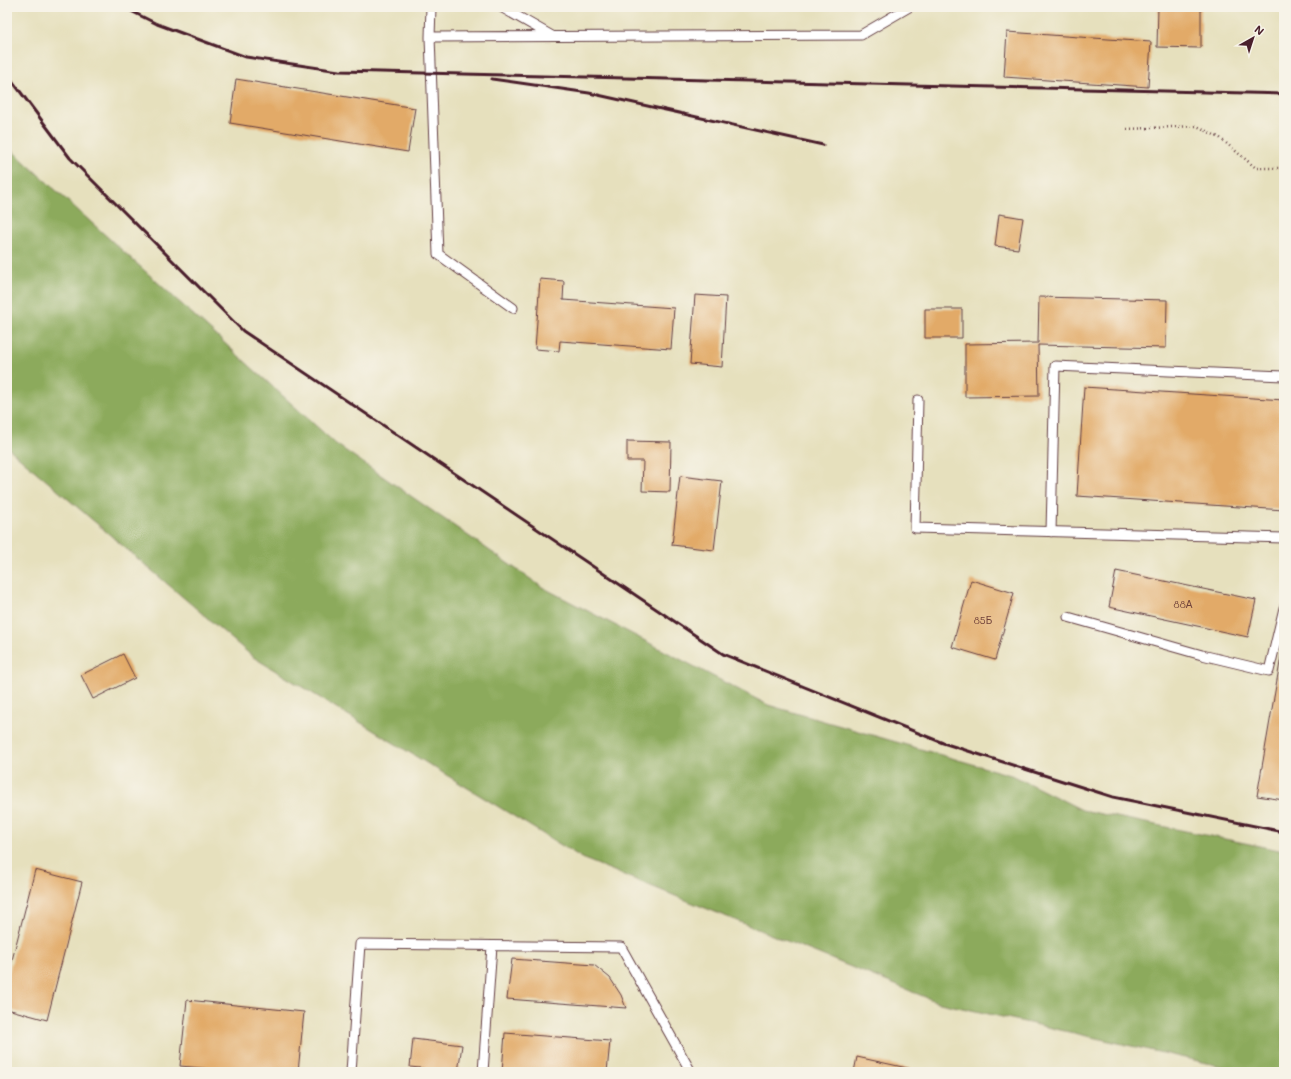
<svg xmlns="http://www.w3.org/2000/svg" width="1291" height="1079" viewBox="0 0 1291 1079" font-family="Mali,sans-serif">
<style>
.forest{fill:#8caa5c;stroke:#6b6444}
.building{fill:#e2aa67}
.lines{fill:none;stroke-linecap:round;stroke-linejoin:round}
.service-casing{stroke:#613c41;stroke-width:11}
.path{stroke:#613c41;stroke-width:2.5;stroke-dasharray:1 3;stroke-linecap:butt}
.service{stroke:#fff;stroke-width:9}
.rail{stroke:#4a1f2b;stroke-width:3}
.labels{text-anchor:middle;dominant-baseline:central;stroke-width:3.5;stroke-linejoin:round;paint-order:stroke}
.number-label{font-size:10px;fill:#70423a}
</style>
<rect width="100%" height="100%" fill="#f7f3e8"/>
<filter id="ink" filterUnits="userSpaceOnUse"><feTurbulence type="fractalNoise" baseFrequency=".025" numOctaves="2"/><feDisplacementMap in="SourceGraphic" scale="8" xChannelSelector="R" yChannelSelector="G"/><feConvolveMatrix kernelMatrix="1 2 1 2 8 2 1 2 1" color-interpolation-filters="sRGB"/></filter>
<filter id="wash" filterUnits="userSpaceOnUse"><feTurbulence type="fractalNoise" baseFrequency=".012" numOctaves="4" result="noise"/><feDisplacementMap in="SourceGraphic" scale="16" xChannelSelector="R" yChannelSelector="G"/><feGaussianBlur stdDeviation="0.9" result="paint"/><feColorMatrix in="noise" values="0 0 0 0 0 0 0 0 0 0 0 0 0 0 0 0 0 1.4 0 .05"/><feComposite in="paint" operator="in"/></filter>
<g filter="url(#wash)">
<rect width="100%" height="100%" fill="#e6e0bd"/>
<path class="forest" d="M7 146 336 444 542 587 768 705 1014 776 1082 810 1284 851V1072H1247L940 1003 584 859 253 657 7 447Z"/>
<g id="blocks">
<path class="building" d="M1158 7H1201V48L1157 47Z
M1007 32 1151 42 1148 87 1004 77Z
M236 79 415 108 408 152 230 123Z
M999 214 1023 218 1018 249 995 246Z
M540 279 564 281 563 300 674 308 671 349 560 341 559 351 535 349Z
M695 295 726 297 722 367 690 364Z
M1039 297 1167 300 1166 348 1038 345 1039 396 965 397V344L1038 343Z
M925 309H962V338H925Z
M1084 387 1284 400V510L1077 496Z
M627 441 671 442 670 492 642 491 643 461H627Z
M680 476 722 481 714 550 672 545Z
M1116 571 1256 600 1248 637 1109 607Z
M971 580 1014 593 995 660 952 647Z
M1283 645H1284V800L1257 796Z
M123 654 135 678 93 699 81 675Z
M35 870 82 882 47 1020 7 1009V980Z
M512 959 594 965 610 978 621 995 626 1008 507 999Z
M187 1000 304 1012 298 1072H245L180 1066Z
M505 1033 610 1041 607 1072H502Z
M413 1039 462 1045 458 1072 410 1067Z
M857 1057 921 1071V1072H854Z"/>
</g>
</g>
<g filter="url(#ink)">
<use href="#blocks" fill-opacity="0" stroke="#613c41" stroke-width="1"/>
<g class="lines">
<defs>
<path id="service" d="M431 7 430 37 861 35 909 7
M501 7 552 36
M430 37 438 254 513 308
M918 400 915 528 1284 538
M1051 532 1055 366 1284 376
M1068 617 1202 655 1269 671 1284 608
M351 1072 360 944 621 947 691 1072
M483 1072 492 946"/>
</defs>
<use href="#service" class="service-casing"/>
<path class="path" d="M1127 129 1197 126 1220 138 1256 168H1284"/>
<use href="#service" class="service"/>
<path class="rail" d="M123 7 157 24 246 57 339 71 1284 94
M7 74 70 158 243 331 723 654 943 743 1113 797 1284 832
M492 79 589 93 823 145"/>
</g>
</g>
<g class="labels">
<g class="number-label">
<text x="1183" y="604">88А</text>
<text x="983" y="620">85Б</text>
</g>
</g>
<rect width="1291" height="1079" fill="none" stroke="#f7f3e8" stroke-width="24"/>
<g transform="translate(1253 38) rotate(39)" stroke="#f7f3e8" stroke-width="3" paint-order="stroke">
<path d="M0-3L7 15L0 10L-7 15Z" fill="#4a1f2b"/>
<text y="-6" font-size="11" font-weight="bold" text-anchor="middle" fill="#4a1f2b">N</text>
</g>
</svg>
